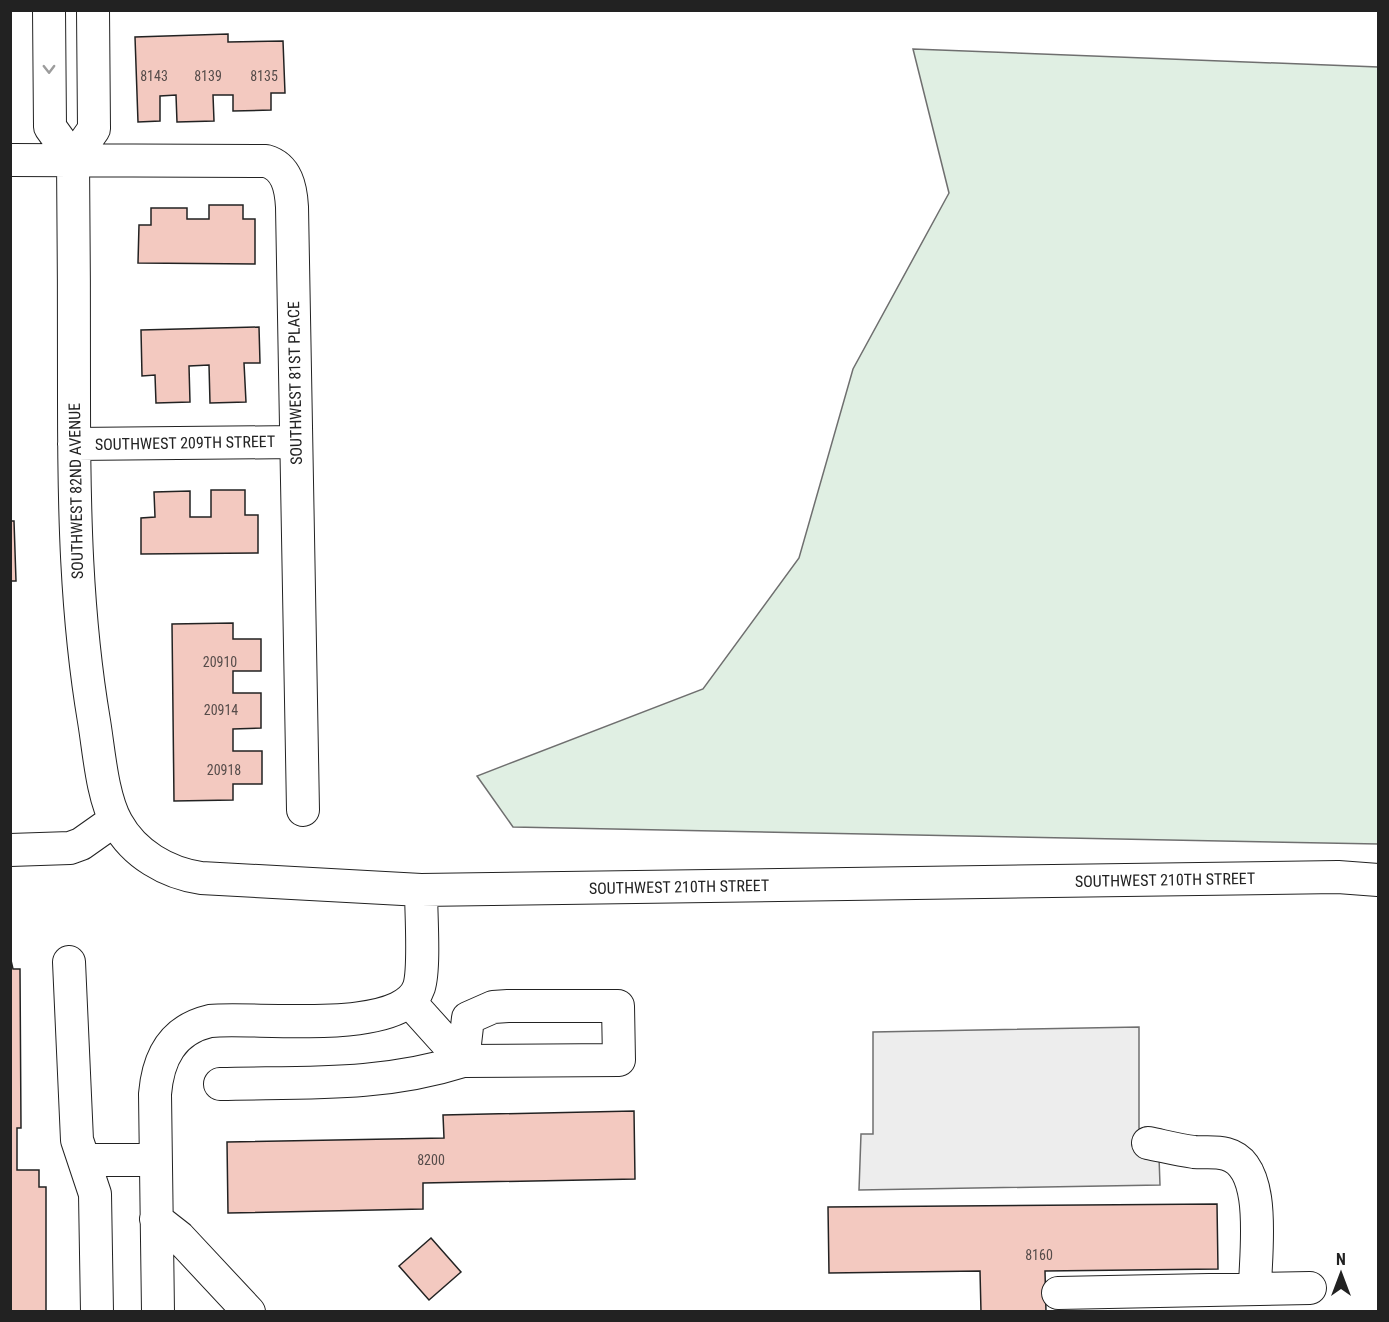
<svg xmlns="http://www.w3.org/2000/svg" width="1389" height="1322" viewBox="0 0 1389 1322" font-family="'Roboto Condensed',sans-serif">
<style>
.green{fill:#e0efe3;stroke:#6f6f6f;stroke-width:1.5}
.parking{fill:#ededed;stroke:#6f6f6f;stroke-width:1.5}
.building{fill:#f3c9c0;stroke:#222;stroke-width:1.5}
.lines{fill:none;stroke-linecap:round;stroke-linejoin:round}
.minor-casing{stroke:#222;stroke-width:34}
.minor{stroke:#fff;stroke-width:32}
.oneway{stroke:#9c9c9c}
.labels{text-anchor:middle;dominant-baseline:central;stroke-width:4.5;stroke-linejoin:round;paint-order:stroke}
.number-label{font-size:14px;fill:#564c4a}
.street-label{font-size:16px;fill:#222;stroke:#fff}
</style>
<rect width="100%" height="100%" fill="#fff"/>
<path class="green" d="M913 49 1378 67V844L513 827 477 776 703 689 799 558 853 369 949 193Z"/>
<path class="parking" d="M1139 1027V1128L1159 1157 1160 1185 859 1190 861 1134H873V1032Z"/>
<path class="building" d="M228 34V42L283 41 285 93H271V110L233 111V95H213L214 121 177 122 176 95 160 96V121L138 122 135 37Z
M209 205H243V219H255V264L138 263 139 225H151V208H187V219H209Z
M259 327 260 363H244L246 402 210 403 209 365 189 366 190 402 156 403 155 375 142 376 141 330Z
M211 490H245V515H258V553L141 554V518L155 517 154 492 190 491V517H211Z
M10 521H14L16 581H10Z
M233 623V639H261V671H233V693H261V728L233 729V751H262V784H233V800L174 801 172 624Z
M10 956 13 969H20L21 1128H17V1170H39V1187H46V1312H10Z
M634 1111 635 1179 423 1183V1209L228 1213 227 1142 444 1138 443 1115Z
M1217 1204 1218 1269 1045 1271 1046 1312H981L980 1271 829 1273 828 1207Z
M431 1238 461 1272 429 1300 399 1266Z"/>
<g class="lines">
<defs>
<path id="minor" d="M49 10 50 127 73 159
M93 10 94 129 73 159C74 239 74 320 74 400 74 509 76 614 94 721 99 751 102 797 117 823 134 854 167 873 201 878L421 890 1338 877 1378 880
M10 160 266 161C287 167 291 188 292 207L303 810
M74 444 296 442
M10 850 70 848 81 844 115 820
M69 962 77 1140 95 1194 97 1312
M508 1006H618L619 1060 463 1061 468 1018 493 1007Z
M220 1084C305 1082 381 1087 463 1061L409 1001
M1148 1143C1163 1146 1178 1150 1194 1152 1204 1153 1215 1151 1226 1154 1269 1165 1255 1254 1255 1289
M84 1160H155
M156 1219 179 1237 249 1312
M1058 1293 1310 1288
M158 1312 155 1094C158 1058 172 1030 210 1021 253 1016 403 1037 419 987 425 968 421 913 421 890"/>
</defs>
<use href="#minor" class="minor-casing"/>
<use href="#minor" class="minor"/>
</g>
<defs><path id="oneway-chevron" d="M-2-3.5L2.5 0L-2 3.5" fill="none" stroke-width="1.6" stroke-linecap="round" stroke-linejoin="round" transform="scale(1.5)"/></defs>
<use class="oneway" href="#oneway-chevron" transform="translate(49 69) rotate(89)"/>
<g class="labels">
<g class="number-label">
<text x="154" y="76">8143</text>
<text x="208" y="76">8139</text>
<text x="264" y="76">8135</text>
<text x="220" y="662">20910</text>
<text x="221" y="710">20914</text>
<text x="224" y="770">20918</text>
<text x="431" y="1160">8200</text>
<text x="1039" y="1255">8160</text>
</g>
<g class="street-label">
<text transform="translate(295 383) rotate(-91)">SOUTHWEST 81ST PLACE</text>
<text transform="translate(185 443) rotate(-1)">SOUTHWEST 209TH STREET</text>
<text transform="translate(76 491) rotate(-91)">SOUTHWEST 82ND AVENUE</text>
<text transform="translate(1165 880) rotate(-1)">SOUTHWEST 210TH STREET</text>
<text transform="translate(679 887) rotate(-1)">SOUTHWEST 210TH STREET</text>
</g>
</g>
<rect width="1389" height="1322" fill="none" stroke="#222222" stroke-width="24"/>
<g transform="translate(1341 1274)" stroke="#ffffff" stroke-width="4.5" paint-order="stroke">
<path d="M0-4.5L10 22L0 15L-10 22Z" fill="#222222"/>
<text y="-9" font-size="16" font-weight="bold" text-anchor="middle" fill="#222222">N</text>
</g>
</svg>
